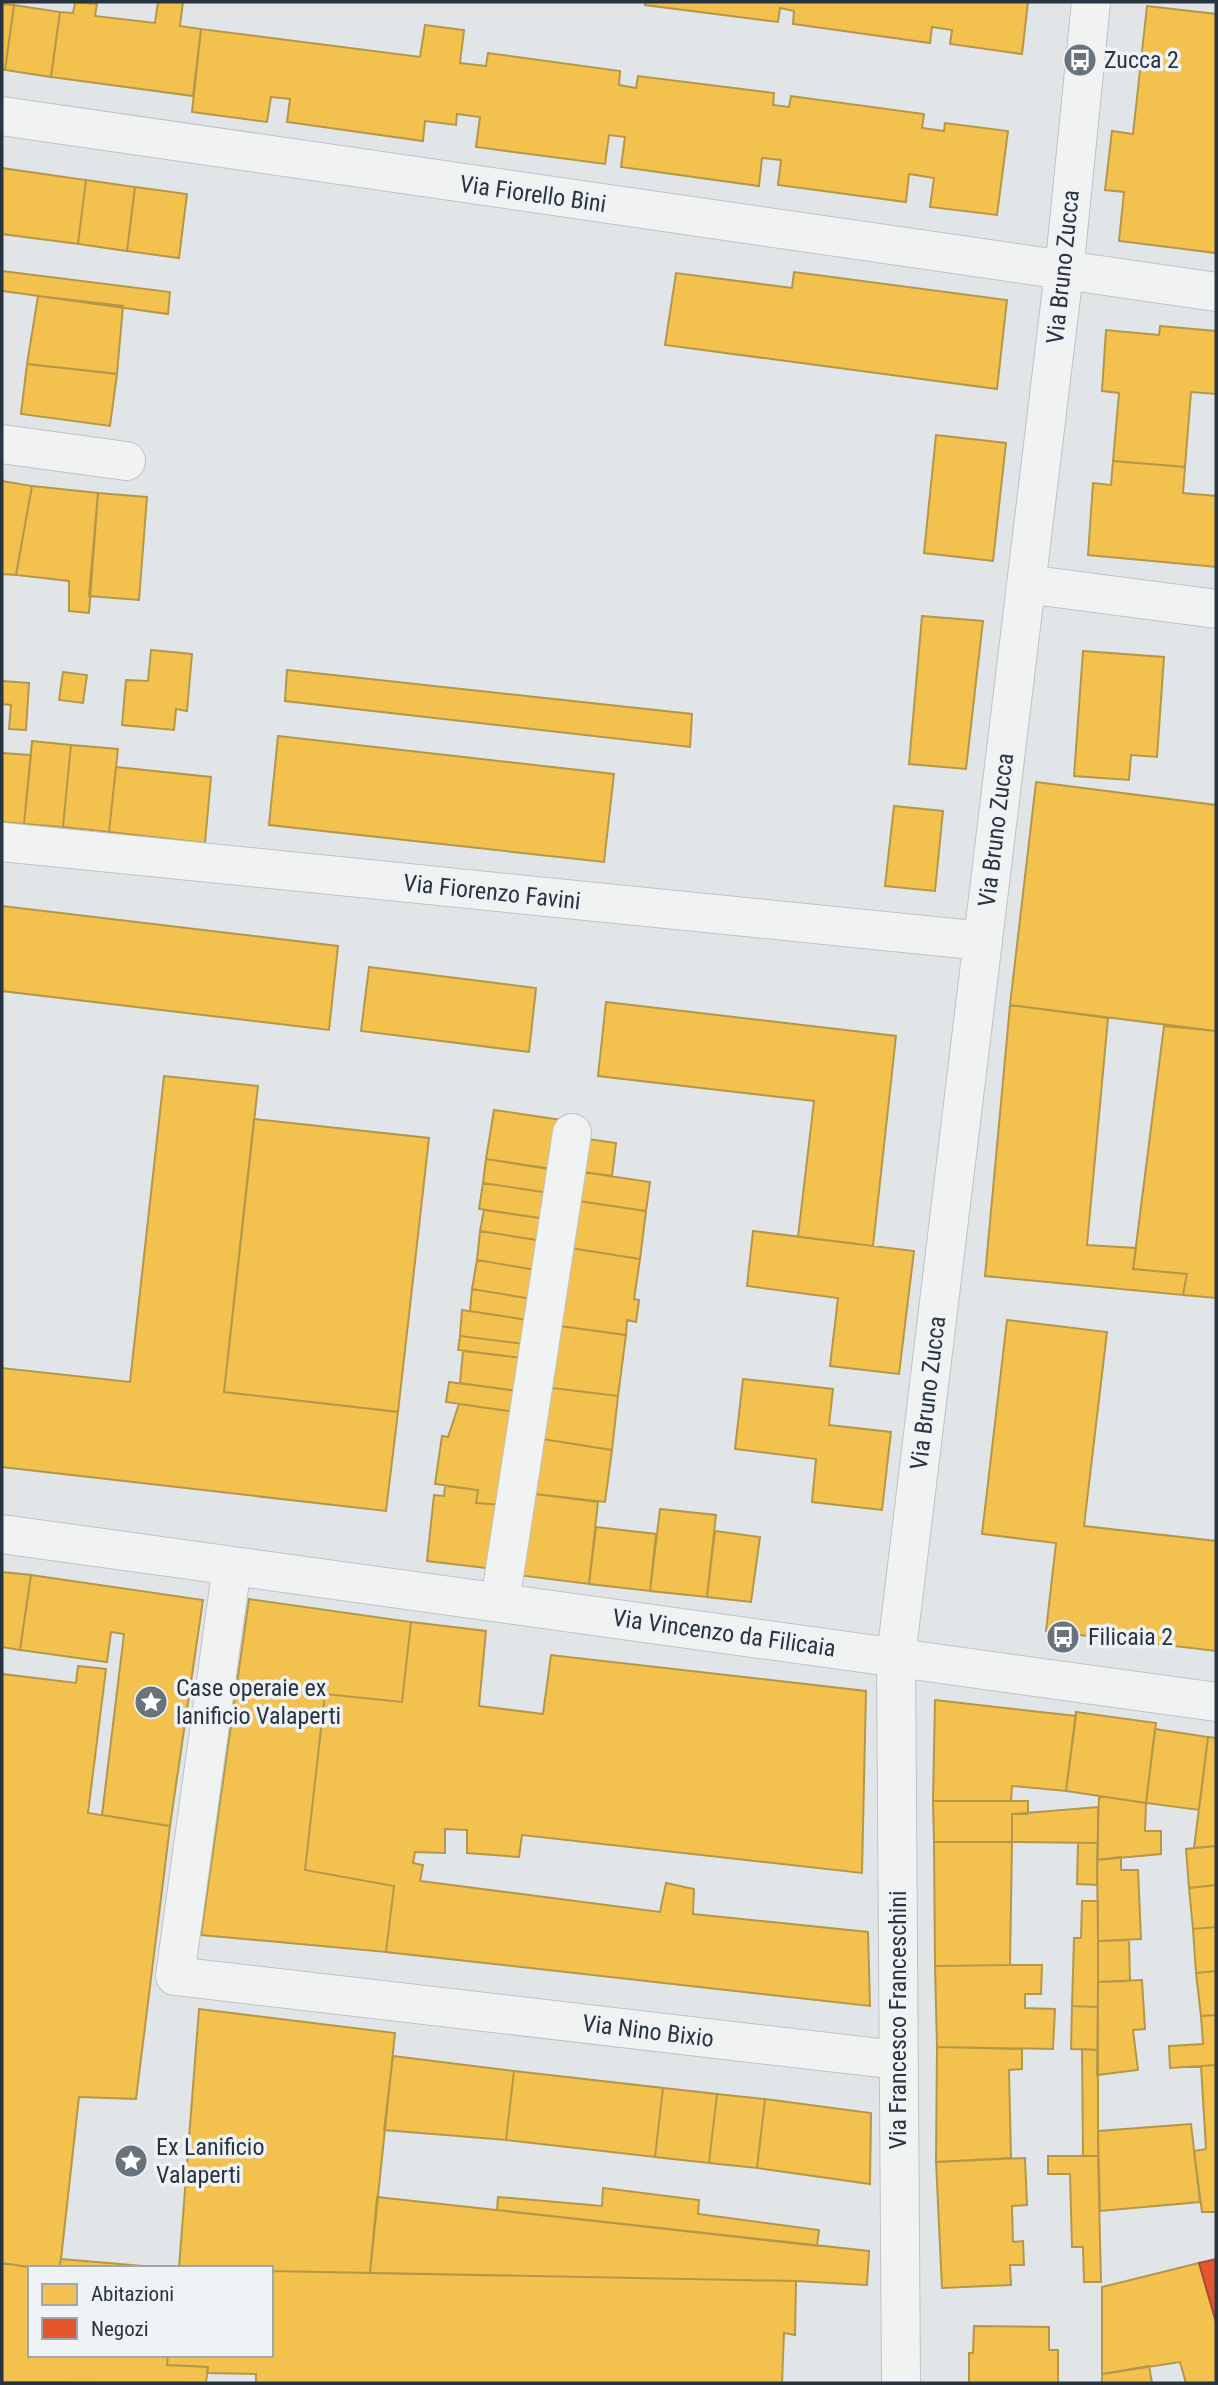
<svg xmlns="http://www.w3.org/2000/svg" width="1218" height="2385" viewBox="0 0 1218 2385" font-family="'Roboto Condensed',sans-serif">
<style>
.homes{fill:#f2c14e;stroke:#b5974a;stroke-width:2}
.shops{fill:#e4572e;stroke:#ac4d34;stroke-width:2}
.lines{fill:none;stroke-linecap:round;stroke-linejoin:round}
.minor-casing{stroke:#c0c3c5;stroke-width:40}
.minor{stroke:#f1f3f3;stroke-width:38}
.labels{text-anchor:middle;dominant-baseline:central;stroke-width:7;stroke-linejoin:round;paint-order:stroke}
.poi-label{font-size:24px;fill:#283541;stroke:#eff3f6;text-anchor:start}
.street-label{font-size:24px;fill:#283541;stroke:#eff3f6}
</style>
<rect width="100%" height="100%" fill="#e2e5e7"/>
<path class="homes" d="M75 2 97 4 95 16 155 23 158 2H183L180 26 201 29 193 96 51 77 60 12 73 13Z
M645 2H1028L1022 54 950 44 952 30 932 27 930 43 793 24 794 11 780 8 778 22 645 5Z
M2 4 14 5 5 70H2Z
M14 5 60 12 51 77 5 70Z
M1147 6 1216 14V253L1119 241 1124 192 1105 190 1112 131 1133 134Z
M425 25 464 30 460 63 486 66 488 53 620 71 619 85 636 88 638 76 774 93 773 105 789 107 791 96 924 114 922 128 944 131 945 123 1008 131 997 215 930 207 934 178 909 174 906 202 778 185 781 160 762 158 759 186 621 167 625 137 609 135 605 164 476 147 480 117 457 114 456 125 425 121 423 141 287 122 290 99 271 97 267 122 192 112 201 29 420 57Z
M2 168 86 180 78 244 2 234Z
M86 180 135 187 127 251 78 244Z
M135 187 187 194 179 258 127 251Z
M2 271 170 292 168 314 2 291Z
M794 272 1007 300 997 389 665 345 676 273 792 288Z
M38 296 123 306 117 374 27 364Z
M1160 326 1216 331V394L1191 392 1185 467 1113 461 1119 393 1102 391 1106 330 1159 335Z
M27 364 117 374 110 426 21 414Z
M936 435 1006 443 993 561 924 553Z
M1113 461 1185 467 1183 493 1216 496V567L1088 555 1093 483 1111 485Z
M2 481 32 486 16 575 2 574Z
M32 486 98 493 89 613 69 611V581L16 575Z
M98 493 147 497 139 600 89 596Z
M922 616 983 621 966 769 909 764Z
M151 650 192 654 187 711 176 709 174 730 122 725 126 680 148 681Z
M1083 651 1164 657 1157 757 1131 755 1129 780 1074 776Z
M287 670 692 714 690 747 285 701Z
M63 672 87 675 83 703 59 700Z
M2 681 29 683 26 730 9 729 11 705 2 704Z
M278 736 614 774 604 862 269 825Z
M32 741 71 745 63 827 24 824Z
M71 745 118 749 109 832 63 827Z
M2 753 31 755 24 824 2 822Z
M116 767 211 777 205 843 109 832Z
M1036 782 1216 805V1031L1010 1005Z
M894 806 943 811 935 891 885 886Z
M2 906 338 946 329 1030 2 991Z
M369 967 536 988 529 1052 361 1031Z
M606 1002 896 1036 873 1246 798 1237 814 1101 598 1076Z
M1010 1005 1108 1018 1087 1245 1136 1248 1133 1269 1187 1274 1183 1295 985 1276Z
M1164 1026 1216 1031V1298L1183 1295 1187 1274 1133 1269Z
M164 1076 258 1086 224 1392 398 1412 386 1511 2 1467V1368L130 1382Z
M494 1110 569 1121 561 1171 486 1159Z
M254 1119 429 1138 398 1412 224 1392Z
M588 1139 616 1143 612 1176 583 1172Z
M486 1159 553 1169 550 1193 483 1183Z
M583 1172 650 1182 646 1211 572 1200Z
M483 1183 550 1193 546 1219 479 1209Z
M572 1200 646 1211 640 1259 564 1247Z
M484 1210 546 1219 543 1241 480 1231Z
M480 1231 543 1241 536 1270 477 1260Z
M753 1231 914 1251 899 1374 830 1366 838 1298 747 1286Z
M564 1247 640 1259 634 1299 639 1300 636 1322 627 1320 626 1335 552 1325Z
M477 1260 536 1270 532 1299 472 1289Z
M472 1289 532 1299 528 1320 470 1311Z
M462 1310 528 1320 524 1344 460 1336Z
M1007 1320 1107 1332 1084 1526 1216 1541V1651L1046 1631 1056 1543 982 1534Z
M552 1325 626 1335 618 1396 544 1387Z
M460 1336 524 1344 522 1358 458 1350Z
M463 1351 522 1358 518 1391 460 1383Z
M743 1379 833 1389 829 1425 891 1432 882 1510 812 1502 816 1459 735 1449Z
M449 1382 518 1391 515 1412 446 1402Z
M544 1387 618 1396 612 1450 536 1438Z
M459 1404 515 1412 503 1505 476 1503 478 1490 435 1484 442 1436 448 1437Z
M536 1438 612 1450 605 1502 527 1493Z
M445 1486 478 1490 476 1503 503 1505 494 1569 427 1561 434 1495 444 1496Z
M527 1493 598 1502 589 1584 517 1575Z
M660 1509 716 1515 707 1597 650 1591Z
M596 1527 656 1534 650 1591 589 1584Z
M715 1531 760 1537 751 1602 707 1597Z
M2 1572 31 1575 20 1650 2 1647Z
M31 1575 203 1600 170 1826 102 1815 124 1634 111 1632 107 1662 20 1650Z
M249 1599 411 1622 402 1702 325 1694 305 1870 394 1886 386 1952 201 1935Z
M411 1622 486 1631 479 1706 543 1714 551 1655 866 1691 862 1873 522 1835 519 1857 467 1853V1830L445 1829V1853L415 1852 413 1863 423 1865 420 1881 660 1912 666 1883 694 1889 693 1914 868 1932 870 2006 386 1952 394 1886 305 1870 325 1694 402 1702Z
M78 1666 106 1669 88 1813 170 1826 136 2099 79 2097 61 2259 59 2268H35L2 2263V1674L76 1683Z
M935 1700 1076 1716 1066 1791 1012 1786 1011 1801H933Z
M1076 1712 1156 1723 1146 1803 1066 1791Z
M1155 1729 1208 1737 1199 1810 1146 1803Z
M1208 1737 1216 1738V1846L1194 1848Z
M1099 1796 1146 1803 1145 1831H1161V1854L1097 1860Z
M933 1801H1028V1814H1012V1842H934Z
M1098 1807V1843L1012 1842V1814Z
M934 1842H1012L1010 1965 935 1966Z
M1078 1843H1098L1097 1885 1077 1884Z
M1216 1846V1885L1189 1888 1186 1849Z
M1121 1857V1870H1138L1141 1939 1098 1941 1097 1860Z
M1216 1885V1927L1193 1929 1189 1888Z
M1082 1901H1098V2007L1072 2006 1074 1938H1081Z
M1216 1927V1971L1196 1973 1193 1929Z
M1129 1940 1130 1981 1098 1982V1941Z
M1010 1965H1042L1041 1994H1025V2008L1055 2009 1053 2049 937 2047 935 1966Z
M1216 1971V2015L1201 2016 1196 1973Z
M1142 1980 1145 2029 1133 2030 1138 2070 1097 2075 1098 1982Z
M1072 2006 1098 2007V2050L1071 2049Z
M199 2009 395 2033 370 2273 271 2271V2268H179Z
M1216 2015V2065L1170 2068 1169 2046 1203 2044 1201 2016Z
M937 2047 1022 2049V2069L1009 2070 1011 2158 936 2162Z
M1082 2049 1098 2050V2156H1083Z
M393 2056 514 2071 506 2140 384 2130Z
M1216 2065V2212H1202L1194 2151 1206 2149 1201 2066Z
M514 2071 663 2088 655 2157 506 2140Z
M663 2088 717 2094 709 2163 655 2157Z
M717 2094 765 2099 757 2168 709 2163Z
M765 2099 871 2113 870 2184 757 2168Z
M1191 2124 1200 2202 1100 2211 1098 2131Z
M1048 2156H1098L1101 2282H1084L1083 2247H1072L1070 2174H1048Z
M1025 2158 1027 2205 1012 2206 1013 2242 1023 2241 1024 2265H1010L1011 2285 942 2288 936 2162Z
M603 2188 699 2200 698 2214 819 2230 817 2246 497 2210 498 2197 602 2206Z
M377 2197 869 2251 867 2285 796 2281 370 2273Z
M61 2259 167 2268H59Z
M2 2263 35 2268H30V2355H168L167 2365 208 2367 206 2383 2 2382Z
M1199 2263 1216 2322V2383H1186L1180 2362 1102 2374V2287Z
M271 2271 796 2281 795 2335 784 2333 782 2383H256V2374L207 2373 208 2367 167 2365 168 2355H271Z
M974 2326 1049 2327V2350H1058V2383H969V2353H973Z
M1149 2366 1152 2383H1102V2374Z"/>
<path class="shops" d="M1216 2259V2322L1199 2263Z"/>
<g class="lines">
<defs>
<path id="minor" d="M2 116 1216 292
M2 444 126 461
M1026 584 1216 609
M2 842 983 941
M2 1534 1216 1702
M232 1566 175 1976 897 2060
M500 1602 572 1133
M901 2383 896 1657 1064 272 1091 2"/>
</defs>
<use href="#minor" class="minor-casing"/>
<use href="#minor" class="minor"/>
</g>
<defs>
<symbol id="bus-disc" viewBox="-11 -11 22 22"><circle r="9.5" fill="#69737b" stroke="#eff3f6"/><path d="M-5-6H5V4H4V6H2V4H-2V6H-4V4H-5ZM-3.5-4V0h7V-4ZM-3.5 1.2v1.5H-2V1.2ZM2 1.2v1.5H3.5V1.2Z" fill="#fff"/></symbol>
<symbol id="sight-disc" viewBox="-11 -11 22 22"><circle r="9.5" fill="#69737b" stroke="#eff3f6"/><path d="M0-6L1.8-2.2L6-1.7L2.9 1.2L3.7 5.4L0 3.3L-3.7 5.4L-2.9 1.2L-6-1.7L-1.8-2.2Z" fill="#fff"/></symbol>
</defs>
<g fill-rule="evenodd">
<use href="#bus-disc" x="1061" y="41" width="38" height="38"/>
<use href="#bus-disc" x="1044" y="1618" width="38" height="38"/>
<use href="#sight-disc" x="132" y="1683" width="38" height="38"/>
<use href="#sight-disc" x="112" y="2142" width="38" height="38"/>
</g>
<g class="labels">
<g class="poi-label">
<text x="1104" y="60">Zucca 2</text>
<text x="1088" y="1637">Filicaia 2</text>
<text x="176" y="1688">Case operaie ex<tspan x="176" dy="28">lanificio Valaperti</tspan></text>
<text x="156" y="2147">Ex Lanificio<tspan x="156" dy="28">Valaperti</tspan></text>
</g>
<g class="street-label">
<text transform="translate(533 194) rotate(8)">Via Fiorello Bini</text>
<text transform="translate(1063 267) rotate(-84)">Via Bruno Zucca</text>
<text transform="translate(996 830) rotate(-83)">Via Bruno Zucca</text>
<text transform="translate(492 892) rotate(6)">Via Fiorenzo Favini</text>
<text transform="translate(928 1393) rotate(-83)">Via Bruno Zucca</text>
<text transform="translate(724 1633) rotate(8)">Via Vincenzo da Filicaia</text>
<text transform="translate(898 2020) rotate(-90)">Via Francesco Franceschini</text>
<text transform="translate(648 2031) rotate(7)">Via Nino Bixio</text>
</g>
</g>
<rect width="1218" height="2385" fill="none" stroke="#283541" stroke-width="7"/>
<rect x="28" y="2266" width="245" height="91" fill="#eff3f6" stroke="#9fa7ae" stroke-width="2"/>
<rect x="42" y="2284" width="35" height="21" fill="#f2c14e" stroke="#9fa7ae" stroke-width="2"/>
<text x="91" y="2301" font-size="21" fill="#283541">Abitazioni</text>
<rect x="42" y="2318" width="35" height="21" fill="#e4572e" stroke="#9fa7ae" stroke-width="2"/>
<text x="91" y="2336" font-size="21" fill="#283541">Negozi</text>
</svg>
